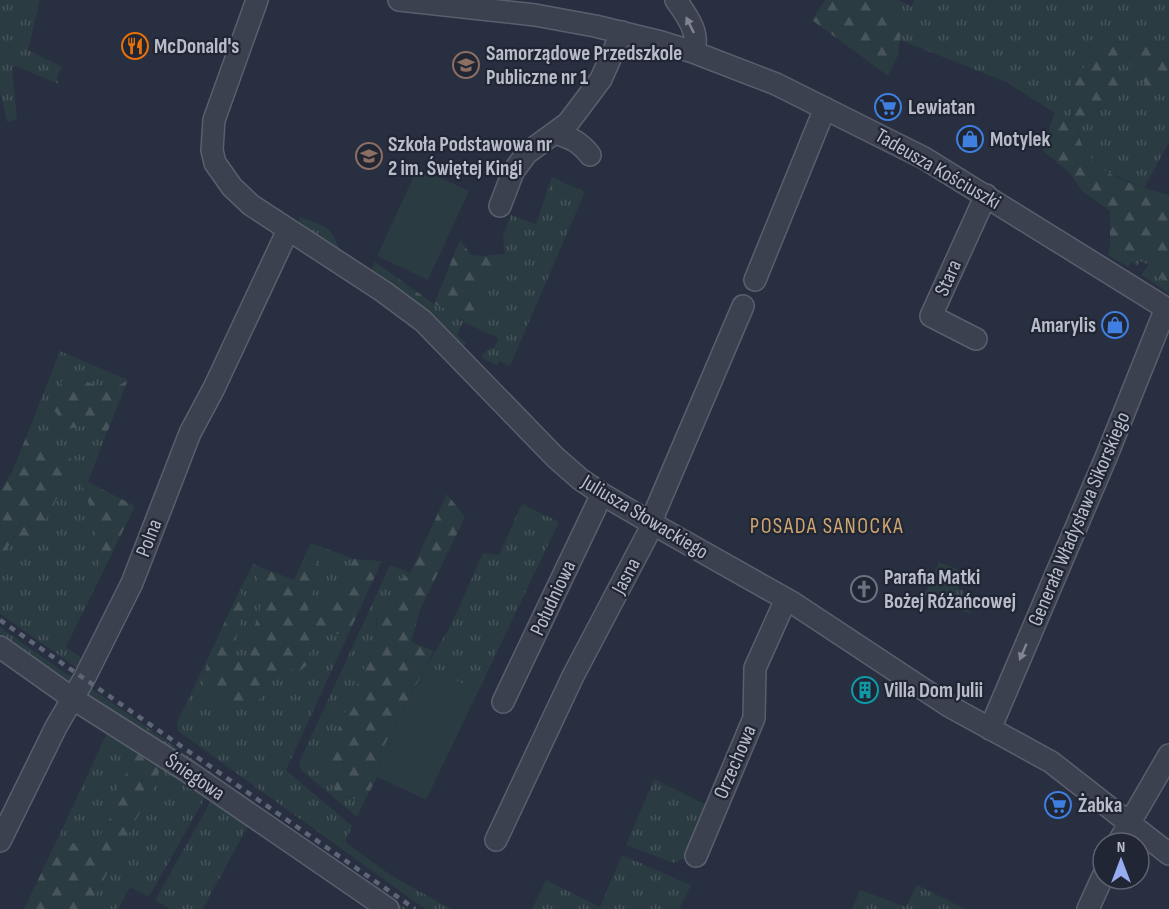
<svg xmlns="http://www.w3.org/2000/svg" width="1169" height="909" viewBox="0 0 1169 909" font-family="'Sofia Sans Condensed',sans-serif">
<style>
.grass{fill:url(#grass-tufts)}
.forest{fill:url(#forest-firs)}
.garden{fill:#2a3b41}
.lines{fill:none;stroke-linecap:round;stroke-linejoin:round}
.minor-casing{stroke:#5a5f6d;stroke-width:24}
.minor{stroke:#3c4150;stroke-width:21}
.rail{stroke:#5e6576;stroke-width:4.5;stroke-dasharray:6 6;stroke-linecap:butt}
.oneway{fill:#818593}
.labels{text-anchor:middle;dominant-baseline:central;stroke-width:4.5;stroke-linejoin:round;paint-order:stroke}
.poi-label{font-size:21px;font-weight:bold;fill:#b9bdca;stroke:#212635;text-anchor:start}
.street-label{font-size:21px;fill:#b9bdca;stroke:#212635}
.neighbourhood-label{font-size:22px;letter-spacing:1.5px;fill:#cfa66f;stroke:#212635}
</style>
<defs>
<pattern id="grass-tufts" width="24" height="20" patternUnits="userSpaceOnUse" patternTransform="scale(1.5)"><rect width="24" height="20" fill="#2a3b41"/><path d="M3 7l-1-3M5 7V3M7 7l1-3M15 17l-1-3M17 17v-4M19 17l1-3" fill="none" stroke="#47555b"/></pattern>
<pattern id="forest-firs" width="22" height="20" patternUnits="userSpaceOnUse" patternTransform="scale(1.5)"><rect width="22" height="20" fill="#2a3b41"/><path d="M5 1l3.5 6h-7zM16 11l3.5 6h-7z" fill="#47555b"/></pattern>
</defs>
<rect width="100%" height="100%" fill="#282f40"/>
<path class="grass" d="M0 0H40L28 50 62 67 57 76 58 84 16 66 12 67 17 119 7 122 0 91Z
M887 0H898L912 7 914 0H1169V48L1105 40 1072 84 1075 103 1069 122 1006 82 900 40 903 19 886 4Z
M1127 59 1149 89 1169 86V142L1144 188 1101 169 1085 151 1075 125 1114 100V65Z
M552 177 585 192 510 366 499 361 497 365 481 357 487 350 495 347 498 338 463 322 457 335 466 343 464 346 430 313 434 304 446 308 463 321 474 294 483 289 505 260 503 235 511 215 536 224Z
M300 217C323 226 331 224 339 249L299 224Z
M1110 247 1157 260 1154 275 1169 283V293L1141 275 1149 265 1140 261 1137 266 1131 262 1128 267 1108 255Z
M60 351 128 380 111 390 87 382 90 424 106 435 88 482 83 486 90 503 95 525 100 578 66 647 85 660 80 670 0 614V561L14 536 30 542 72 468 70 455 27 435Z
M522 504 559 522 478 692 427 665 451 625 483 553 499 555Z
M311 543 354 559 341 582 329 596 324 619 308 611 311 596 322 568 306 553Z
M939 562 964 572 958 589 964 591 963 596 974 599 970 613 939 604V602L924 596Z
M253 564 263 599 243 665 231 657 244 605 240 589Z
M390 565 410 573 400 580 394 617H377L375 642 323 765 336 793 364 802 357 817 301 770 299 763Z
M0 627 65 673 77 679 73 686 0 639Z
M314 633 340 634 347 637 286 770 352 826 345 842 392 876 451 909H425L178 731 177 722 207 660 204 688 254 707 283 663Z
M88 686 407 909H400L92 703 86 694Z
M108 731 136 748 126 774 114 796 109 822 92 848 57 840Z
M145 751 206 796 149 897 130 887 118 909H88L152 790 160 771Z
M654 779 711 807 689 856 674 863 626 845Z
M215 798 250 822 203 909H170L155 900 211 801Z
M622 855 691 885 679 909H532L546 880 600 907Z
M917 885 965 909H852L860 890 906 907Z"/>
<path class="forest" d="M825 0H887L886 4 903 19 898 55 888 76 812 20Z
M1105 40 1169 48V87L1149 89 1127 59 1114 65 1121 84 1114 100 1075 125C1078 134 1081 144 1086 152 1104 178 1140 187 1169 195V283L1154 275 1156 260 1110 247V211L1082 191 1070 173 1043 151 1054 113 1070 122 1075 103 1071 84Z
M460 240 471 255 482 256 504 254 506 260 483 289 474 294 485 311 476 324C459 321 450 309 434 304L430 313 371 270 375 262 434 304Z
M62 380 87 382 111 390 128 380 106 435 90 424 68 429 65 421 51 408Z
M27 435 70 455 72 468 44 524 30 542 14 536 0 561V491L12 472Z
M88 482 135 506 100 578C97 546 96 516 82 486Z
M447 494 465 517 420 610 411 642 434 651 382 750 377 777 364 802 336 793 323 765 375 642 378 616 394 617 400 580 410 573Z
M306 553 322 568 311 596 308 611 324 618 329 596 341 582 354 559 382 561 347 637 340 634 314 633 307 665 297 673 283 663 254 707 220 705 204 689 207 660 240 589 245 605 231 657 243 664 263 599 253 564 294 580Z
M136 748 145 751 160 770 152 790 88 909H24L57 840 92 847 109 822 114 796 126 774Z"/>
<path class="garden" d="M418 167 469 191 428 280 377 256Z
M427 665 478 692 426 800 377 777 382 750Z"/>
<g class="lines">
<defs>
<path id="minor" d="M257 0 214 120 212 150 215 163 232 187 251 205 384 292 423 321 555 457 580 479 602 494 653 524 793 603 949 706 1051 762 1169 854
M399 0 535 15 595 26 661 42 693 52 776 84 924 158 1169 310
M676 0C686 15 701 33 693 52
M555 133C571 138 580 142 590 155
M500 206 513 172 527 153 568 123 601 79 622 32
M755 280 825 108
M976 339 931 316 986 195
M0 647 72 698 187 771 388 909
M503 702 602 494
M990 729 1107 455 1166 308
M496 840 573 676 653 524 655 512 743 306
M0 841 56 727 84 679 132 583 190 433 214 388 288 230
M1118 843 1169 755
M696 856 754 718 755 668 786 599
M1088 909 1103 876"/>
</defs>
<use href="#minor" class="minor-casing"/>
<use href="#minor" class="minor"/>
<path class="rail" d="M0 620 415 909"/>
</g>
<defs><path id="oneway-solid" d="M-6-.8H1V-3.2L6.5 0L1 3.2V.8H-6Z" transform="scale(1.5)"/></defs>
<g class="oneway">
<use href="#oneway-solid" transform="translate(690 25) rotate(-116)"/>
<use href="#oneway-solid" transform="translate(1023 652) rotate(113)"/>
</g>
<defs>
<symbol id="restaurant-ring" viewBox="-11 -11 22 22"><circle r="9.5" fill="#212635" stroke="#e8710a" stroke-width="1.5"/><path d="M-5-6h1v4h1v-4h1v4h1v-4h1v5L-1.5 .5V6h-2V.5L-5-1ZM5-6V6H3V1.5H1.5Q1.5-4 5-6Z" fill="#e8710a"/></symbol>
<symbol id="school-ring" viewBox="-11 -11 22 22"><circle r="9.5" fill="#212635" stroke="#8d6e63" stroke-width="1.5"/><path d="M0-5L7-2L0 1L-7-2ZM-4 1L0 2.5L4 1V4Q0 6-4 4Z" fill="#8d6e63"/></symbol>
<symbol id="supermarket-ring" viewBox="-11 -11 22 22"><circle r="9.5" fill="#212635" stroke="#3f7fe0" stroke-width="1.5"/><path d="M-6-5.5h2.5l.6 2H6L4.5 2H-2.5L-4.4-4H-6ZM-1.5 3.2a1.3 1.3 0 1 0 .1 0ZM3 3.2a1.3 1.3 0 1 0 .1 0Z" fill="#3f7fe0"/></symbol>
<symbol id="shop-ring" viewBox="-11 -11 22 22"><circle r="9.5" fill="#212635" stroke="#3f7fe0" stroke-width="1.5"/><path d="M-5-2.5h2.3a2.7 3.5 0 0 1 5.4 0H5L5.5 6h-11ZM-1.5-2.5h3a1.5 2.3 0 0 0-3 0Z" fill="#3f7fe0"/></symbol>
<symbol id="church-ring" viewBox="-11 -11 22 22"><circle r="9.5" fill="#212635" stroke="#6b7280" stroke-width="1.5"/><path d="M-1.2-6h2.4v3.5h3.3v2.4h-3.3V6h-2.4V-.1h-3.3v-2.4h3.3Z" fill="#6b7280"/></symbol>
<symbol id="building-ring" viewBox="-11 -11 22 22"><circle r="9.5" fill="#212635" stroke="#0f9aa8" stroke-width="1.5"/><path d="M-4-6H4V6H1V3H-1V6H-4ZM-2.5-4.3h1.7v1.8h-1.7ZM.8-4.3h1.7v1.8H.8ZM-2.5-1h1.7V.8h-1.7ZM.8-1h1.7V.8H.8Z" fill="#0f9aa8"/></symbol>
</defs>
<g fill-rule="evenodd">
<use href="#restaurant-ring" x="120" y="31" width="30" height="30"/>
<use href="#school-ring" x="451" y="50" width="30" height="30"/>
<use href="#supermarket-ring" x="873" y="92" width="30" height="30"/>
<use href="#shop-ring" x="955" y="124" width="30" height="30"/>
<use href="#school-ring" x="354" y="141" width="30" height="30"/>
<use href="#shop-ring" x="1100" y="310" width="30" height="30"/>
<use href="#church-ring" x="849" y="574" width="30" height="30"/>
<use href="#building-ring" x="850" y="675" width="30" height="30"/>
<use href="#supermarket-ring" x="1043" y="790" width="30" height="30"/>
</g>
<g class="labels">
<g class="poi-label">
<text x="154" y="46">McDonald's</text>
<text x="486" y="53">Samorządowe Przedszkole<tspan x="486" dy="24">Publiczne nr 1</tspan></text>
<text x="908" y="107">Lewiatan</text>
<text x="990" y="139">Motylek</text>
<text x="388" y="144">Szkoła Podstawowa nr<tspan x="388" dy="24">2 im. Świętej Kingi</tspan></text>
<text x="1096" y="325" text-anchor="end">Amarylis</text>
<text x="884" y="577">Parafia Matki<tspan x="884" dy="24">Bożej Różańcowej</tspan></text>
<text x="884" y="690">Villa Dom Julii</text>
<text x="1078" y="805">Żabka</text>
</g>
<g class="street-label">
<text transform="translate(938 169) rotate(30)">Tadeusza Kościuszki</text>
<text transform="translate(948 278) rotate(-66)">Stara</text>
<text transform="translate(645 517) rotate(31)">Juliusza Słowackiego</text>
<text transform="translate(1079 519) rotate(-67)">Generała Władysława Sikorskiego</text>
<text transform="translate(149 538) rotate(-69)">Polna</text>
<text transform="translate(626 576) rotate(-62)">Jasna</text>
<text transform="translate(553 598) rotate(-65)">Południowa</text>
<text transform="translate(735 762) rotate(-67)">Orzechowa</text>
<text transform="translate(195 777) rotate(34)">Śniegowa</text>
</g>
<g class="neighbourhood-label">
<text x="827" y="526">POSADA SANOCKA</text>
</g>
</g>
<g transform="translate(1121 861)"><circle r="28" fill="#212635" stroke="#5e6271" stroke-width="1.5"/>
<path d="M0-4.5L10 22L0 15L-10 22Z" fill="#97adf1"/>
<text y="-9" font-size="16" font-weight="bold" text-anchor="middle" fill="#b9bdca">N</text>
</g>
</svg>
